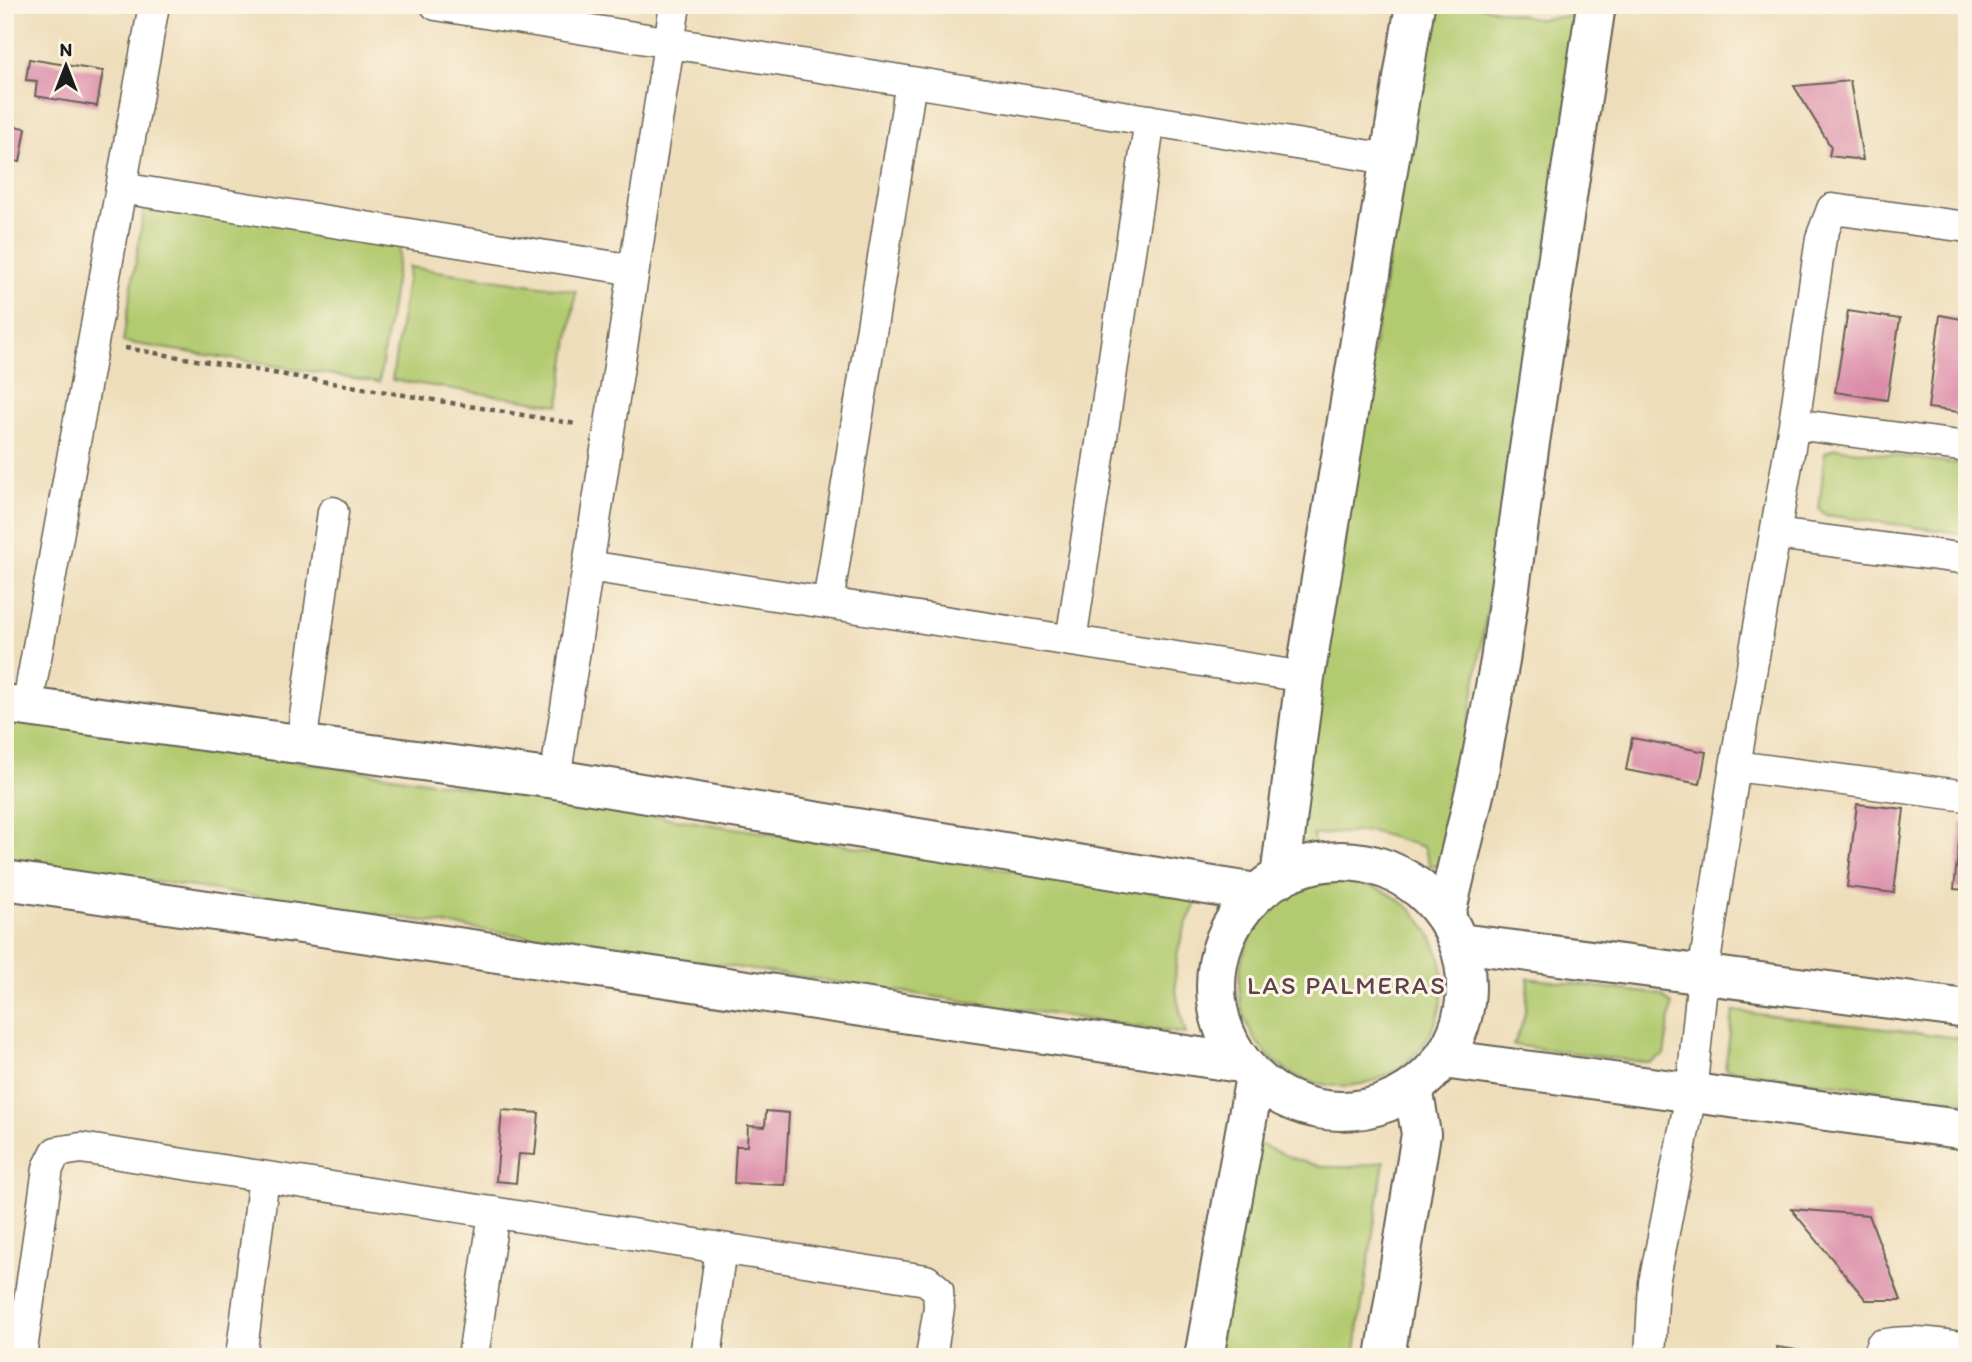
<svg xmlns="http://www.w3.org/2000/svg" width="1972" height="1362" viewBox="0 0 1972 1362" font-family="Itim,sans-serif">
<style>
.green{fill:#b2ca6f;stroke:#677346;stroke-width:2}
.building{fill:#da89a7}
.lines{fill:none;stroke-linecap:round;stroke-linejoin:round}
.minor-casing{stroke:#666053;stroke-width:33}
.tertiary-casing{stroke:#666053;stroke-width:42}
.path{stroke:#666053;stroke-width:4.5;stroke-dasharray:5 5;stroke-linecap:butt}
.minor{stroke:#fff;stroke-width:30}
.tertiary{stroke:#fff;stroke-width:38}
.labels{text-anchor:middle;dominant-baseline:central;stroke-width:6;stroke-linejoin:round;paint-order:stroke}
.neighbourhood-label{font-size:26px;letter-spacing:2px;fill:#5e424d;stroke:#fcf5e5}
</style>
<rect width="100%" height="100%" fill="#fcf5e5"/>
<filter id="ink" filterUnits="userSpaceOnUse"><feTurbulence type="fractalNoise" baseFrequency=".0143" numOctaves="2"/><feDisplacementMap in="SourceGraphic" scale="14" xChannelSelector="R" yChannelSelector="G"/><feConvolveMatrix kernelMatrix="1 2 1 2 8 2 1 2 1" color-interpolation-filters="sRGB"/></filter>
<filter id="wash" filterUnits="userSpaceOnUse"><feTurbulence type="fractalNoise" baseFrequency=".00686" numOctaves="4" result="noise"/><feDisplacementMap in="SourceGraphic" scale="28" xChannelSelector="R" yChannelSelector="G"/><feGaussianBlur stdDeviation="1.57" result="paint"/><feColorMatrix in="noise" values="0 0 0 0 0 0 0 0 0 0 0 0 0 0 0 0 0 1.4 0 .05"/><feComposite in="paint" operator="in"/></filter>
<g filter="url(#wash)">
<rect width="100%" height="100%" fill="#eeddba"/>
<path class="green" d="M1438 5H1476L1538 19 1570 16 1582 27 1446 863 1431 867 1424 847 1371 831 1313 835 1315 850 1300 840 1296 817 1429 13Z
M145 203 401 242 379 382 123 342Z
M409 267 576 291 559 405 392 380Z
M1835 448 1967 465V534L1826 515 1819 509 1825 453Z
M5 717 1199 899C1182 927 1171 963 1177 996 1179 1009 1183 1022 1186 1034L5 859Z
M1239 984a102 102 0 1 1 204 0a102 102 0 1 1-204 0Z
M1528 978 1662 995 1672 1005 1664 1055 1650 1063 1513 1045C1526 1022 1527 1003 1528 978Z
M1733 1011 1967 1039V1102L1725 1069Z
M1252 1141C1301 1163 1329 1176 1384 1161L1354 1357H1217Z"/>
<g id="blocks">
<path class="building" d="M29 59 103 71 97 106 35 96 37 81 26 80Z
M1850 81 1863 160 1829 156 1831 147 1794 86Z
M5 125 26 128 20 162 5 159Z
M1848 311 1900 319 1887 400 1835 392Z
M1940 315 1967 320V413L1928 408Z
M1632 738 1706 752 1700 784 1626 770Z
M1857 804 1904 809 1894 893 1847 887Z
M1961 823 1967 824V890L1954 889Z
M502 1110 539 1113 535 1155 519 1154 516 1183 496 1181Z
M766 1111 789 1113 785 1185 734 1183 736 1146H747L748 1126 765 1127Z
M1791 1209 1869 1215 1901 1300H1866Z
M1777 1347 1830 1355V1357H1779Z"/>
</g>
</g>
<g filter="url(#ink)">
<use href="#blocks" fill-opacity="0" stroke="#666053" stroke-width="2"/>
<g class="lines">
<defs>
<path id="minor" d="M436 5 1389 159
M121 188 634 270
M1794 424 1967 447
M1776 534 1967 559
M588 566 1305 677
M828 603 911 82
M1071 641 1150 120
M27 708 154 5
M301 746 333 512
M1735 766 1967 796
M555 779 675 5
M21 1357 48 1168 56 1152 81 1148 926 1280 938 1290 939 1308 931 1357
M241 1357 264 1177
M473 1357 494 1212
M706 1357 721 1248
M1650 1357 1654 1283 1691 1094 1703 975 1735 766 1794 424 1821 238 1832 209 1967 227
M1877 1357 1881 1345C1910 1339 1937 1343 1967 1348"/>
<path id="tertiary" d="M5 704 555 779 1256 893
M1216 986a125 125 0 1 1 250 0a125 125 0 1 1-250 0Z
M1280 878 1305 677 1415 5
M5 880 1240 1063
M1446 914 1477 782 1500 661 1529 449 1596 5
M1460 943 1967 1009
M1443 1059 1967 1130
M1204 1357 1254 1082
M1385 1357 1421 1134 1413 1088"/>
</defs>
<use href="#minor" class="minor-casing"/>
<use href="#tertiary" class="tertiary-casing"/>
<path class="path" d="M125 348 576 424"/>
<use href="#minor" class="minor"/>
<use href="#tertiary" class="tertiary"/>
</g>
</g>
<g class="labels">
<g class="neighbourhood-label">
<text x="1347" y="985">LAS PALMERAS</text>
</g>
</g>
<rect width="1972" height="1362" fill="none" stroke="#fcf5e5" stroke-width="28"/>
<g transform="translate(66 66)" stroke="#fcf5e5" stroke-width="5" paint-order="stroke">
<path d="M0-5L12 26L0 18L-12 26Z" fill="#1c1c1c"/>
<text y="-10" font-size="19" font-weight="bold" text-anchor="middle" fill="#1c1c1c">N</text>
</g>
</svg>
